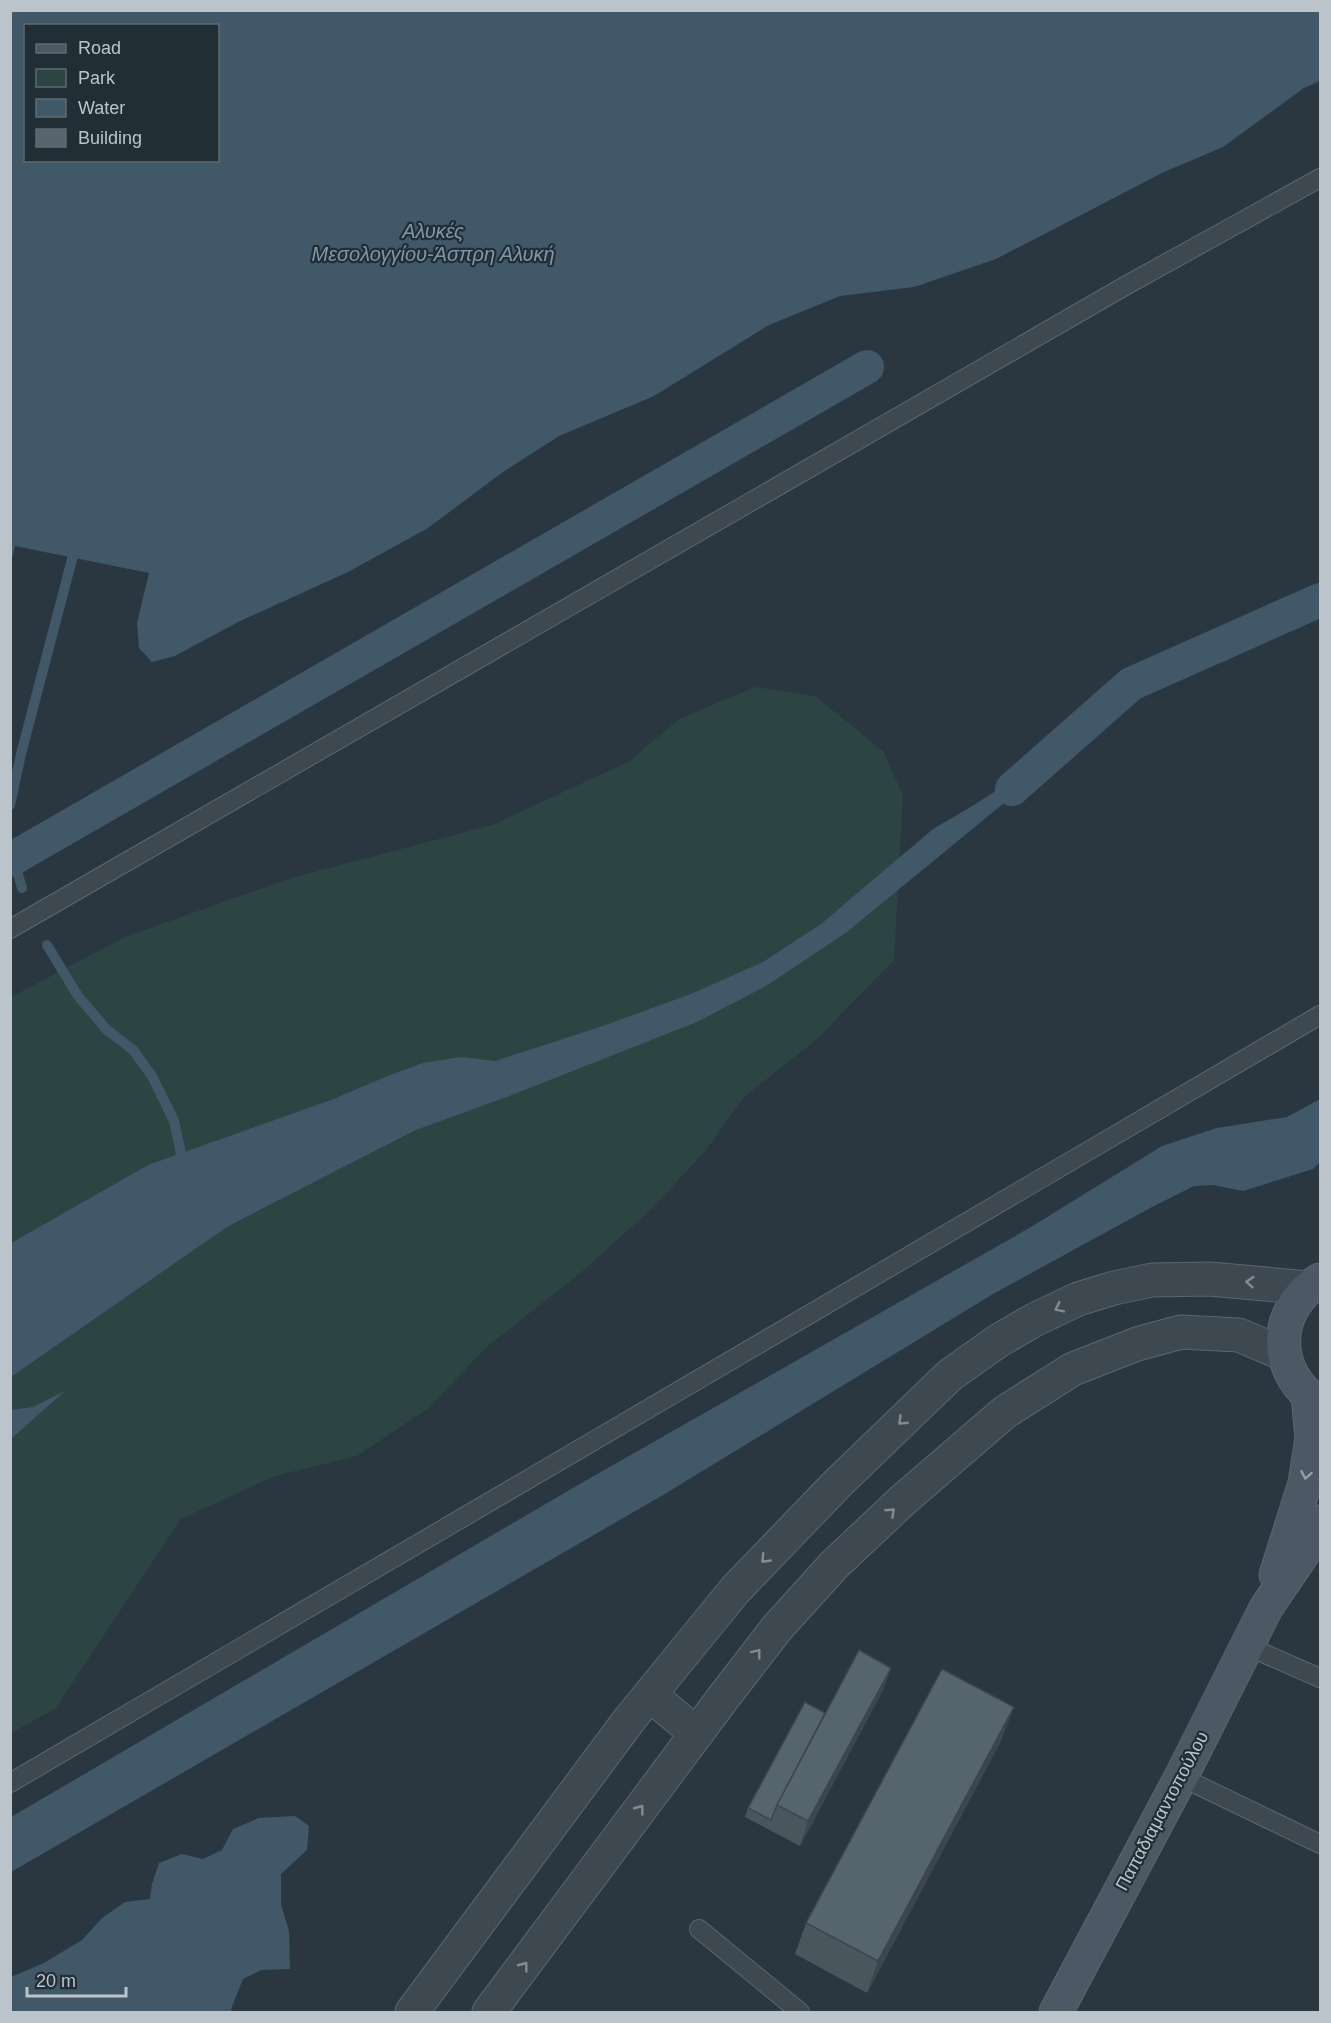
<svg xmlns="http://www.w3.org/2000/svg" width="1331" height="2023" viewBox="0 0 1331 2023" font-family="Arial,sans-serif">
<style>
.green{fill:#2c4442}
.water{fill:#415868;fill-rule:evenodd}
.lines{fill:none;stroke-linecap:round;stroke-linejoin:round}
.stream{stroke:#415868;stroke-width:10}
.canal{stroke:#415868;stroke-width:34}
.service-casing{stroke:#5c666e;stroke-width:20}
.tertiary-casing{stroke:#5c666e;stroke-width:35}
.secondary-casing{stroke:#5c666e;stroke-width:35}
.service{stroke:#3e4851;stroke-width:18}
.tertiary{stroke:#3e4851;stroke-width:33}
.secondary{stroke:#4c5863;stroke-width:33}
.wall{fill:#49565e}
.shaded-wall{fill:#3c464c}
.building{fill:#55646d;stroke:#3c464c;stroke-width:1.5}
.oneway{stroke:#838c94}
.oneway2{stroke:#949ea7}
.labels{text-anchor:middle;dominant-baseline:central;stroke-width:4.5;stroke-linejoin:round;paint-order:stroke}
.street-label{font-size:18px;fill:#bbc3cb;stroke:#222e36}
.water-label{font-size:20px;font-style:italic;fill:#7e98aa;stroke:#222e36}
</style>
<rect width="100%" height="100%" fill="#2a3741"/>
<path class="green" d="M755 687 815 696 884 752 903 796 894 960 816 1040 744 1097 706 1150 654 1207 578 1275 489 1345 427 1409 357 1456 275 1476 181 1519 55 1709 11 1733V1377L227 1227 416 1130 507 1097 423 1063 336 1098 148 1165 11 1243V997L127 936 291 878 492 825 628 762 679 719Z"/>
<path class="water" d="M11 10 1320 11V81L1304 88 1223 147 1162 173 996 259 914 287 840 296 769 325 654 396 559 436 503 472 428 528 348 572 238 622 175 656 152 662 139 648 137 623 149 573 15 546 11 563ZM26 26H218V160H26Z
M1046 758 1026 785 847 932 766 986 697 1022 507 1097 416 1130 330 1174 227 1227 11 1377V1243L148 1165 336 1098 390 1075 423 1063 461 1057 495 1061 597 1028 691 994 763 962 821 924 933 829 974 805Z
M1320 1099V1162L1313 1169 1243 1191 1213 1185 1194 1186 1152 1207 993 1294 663 1495 11 1872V1817L578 1485 1031 1227 1162 1146 1217 1128 1287 1117Z
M65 1391 11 1439V1410L33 1407Z
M295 1816 309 1826 307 1850 281 1874V1904L289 1931 290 1969 262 1970 243 1979 231 2009 232 2012H11V1977L44 1963 82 1940 102 1918 125 1902 150 1899 152 1884 159 1863 182 1854 203 1859 222 1850 233 1829 259 1818Z"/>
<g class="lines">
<path class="stream" d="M10 805 21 754 76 544
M10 846 22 888
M47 945 78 996 106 1029 133 1050 152 1076 174 1121 181 1153 177 1167"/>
<path class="canal" d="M1012 789 1131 684 1320 600
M10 860 867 367"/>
<defs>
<path id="service" d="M10 929 1125 286 1320 178
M1247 1646 1320 1678
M1181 1777 1320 1844
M10 1783 1320 1015
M699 1929 800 2012"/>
<path id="tertiary" d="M650 1695 696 1733
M412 2012 629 1720 735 1590 836 1485 950 1375 998 1341 1034 1320 1078 1299 1114 1288 1152 1280 1210 1279 1308 1288
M489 2012 723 1698 777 1628 834 1565 903 1500 1005 1412 1073 1369 1137 1344 1181 1332 1239 1335 1284 1354"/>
<path id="secondary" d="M1320 1280C1271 1310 1272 1374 1320 1404
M1276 1575 1305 1483 1312 1438 1308 1396
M1056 2012 1181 1777 1266 1608 1313 1539 1320 1522"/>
</defs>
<use href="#service" class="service-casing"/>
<use href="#tertiary" class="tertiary-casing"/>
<use href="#secondary" class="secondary-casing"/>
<use href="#service" class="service"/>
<use href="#tertiary" class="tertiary"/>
<use href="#secondary" class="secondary"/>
</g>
<path class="wall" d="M891 1668 882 1692 800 1846 745 1817 748 1808 825 1713Z
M1002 1739 867 1993 795 1954 806 1923Z"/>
<path class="shaded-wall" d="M891 1668 882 1692 800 1846 808 1821Z
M1014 1707 1002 1739 867 1993 878 1961Z"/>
<path class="building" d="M859 1650 891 1668 808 1821 777 1805Z
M942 1669 1014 1707 878 1961 806 1923Z
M805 1702 825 1713 777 1805 771 1820 748 1808Z"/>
<defs><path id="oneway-chevron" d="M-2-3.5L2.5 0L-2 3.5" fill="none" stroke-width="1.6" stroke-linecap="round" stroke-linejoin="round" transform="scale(1.5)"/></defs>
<g class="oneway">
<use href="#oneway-chevron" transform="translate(1250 1282) rotate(-175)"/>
<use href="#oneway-chevron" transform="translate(1059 1308) rotate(154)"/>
<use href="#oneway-chevron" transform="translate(902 1421) rotate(136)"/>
<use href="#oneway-chevron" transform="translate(891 1512) rotate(-43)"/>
<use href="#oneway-chevron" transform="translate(765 1559) rotate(134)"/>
<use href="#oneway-chevron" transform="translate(757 1653) rotate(-52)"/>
<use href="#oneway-chevron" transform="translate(640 1809) rotate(-53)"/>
<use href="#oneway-chevron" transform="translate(524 1966) rotate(-53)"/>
</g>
<use class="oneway2" href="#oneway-chevron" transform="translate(1306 1475) rotate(100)"/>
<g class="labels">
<g class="street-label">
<text transform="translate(1162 1811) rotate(-62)">Παπαδιαμαντοπούλου</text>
</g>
<g class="water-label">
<text x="433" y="231">Αλυκές<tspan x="433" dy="23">Μεσολογγίου-Άσπρη Αλυκή</tspan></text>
</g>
</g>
<rect width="1331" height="2023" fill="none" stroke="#bbc3cb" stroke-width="24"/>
<rect x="24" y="24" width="195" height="138" fill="#222e36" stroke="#5f6a72" stroke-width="1.5"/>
<rect x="36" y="44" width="30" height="9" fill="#4c5863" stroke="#5f6a72" stroke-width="1.5"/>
<text x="78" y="54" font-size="18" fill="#bbc3cb">Road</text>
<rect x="36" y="69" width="30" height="18" fill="#2c4442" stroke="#5f6a72" stroke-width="1.5"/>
<text x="78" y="84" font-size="18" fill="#bbc3cb">Park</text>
<rect x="36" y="99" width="30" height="18" fill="#415868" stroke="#5f6a72" stroke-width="1.5"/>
<text x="78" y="114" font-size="18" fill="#bbc3cb">Water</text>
<rect x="36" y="129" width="30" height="18" fill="#55646d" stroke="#5f6a72" stroke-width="1.5"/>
<text x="78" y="144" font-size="18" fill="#bbc3cb">Building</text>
<path d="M27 1987v9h99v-9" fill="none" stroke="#bbc3cb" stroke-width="3"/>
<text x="36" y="1987" font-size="18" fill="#bbc3cb" stroke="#222e36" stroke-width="4.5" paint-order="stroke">20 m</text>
</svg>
